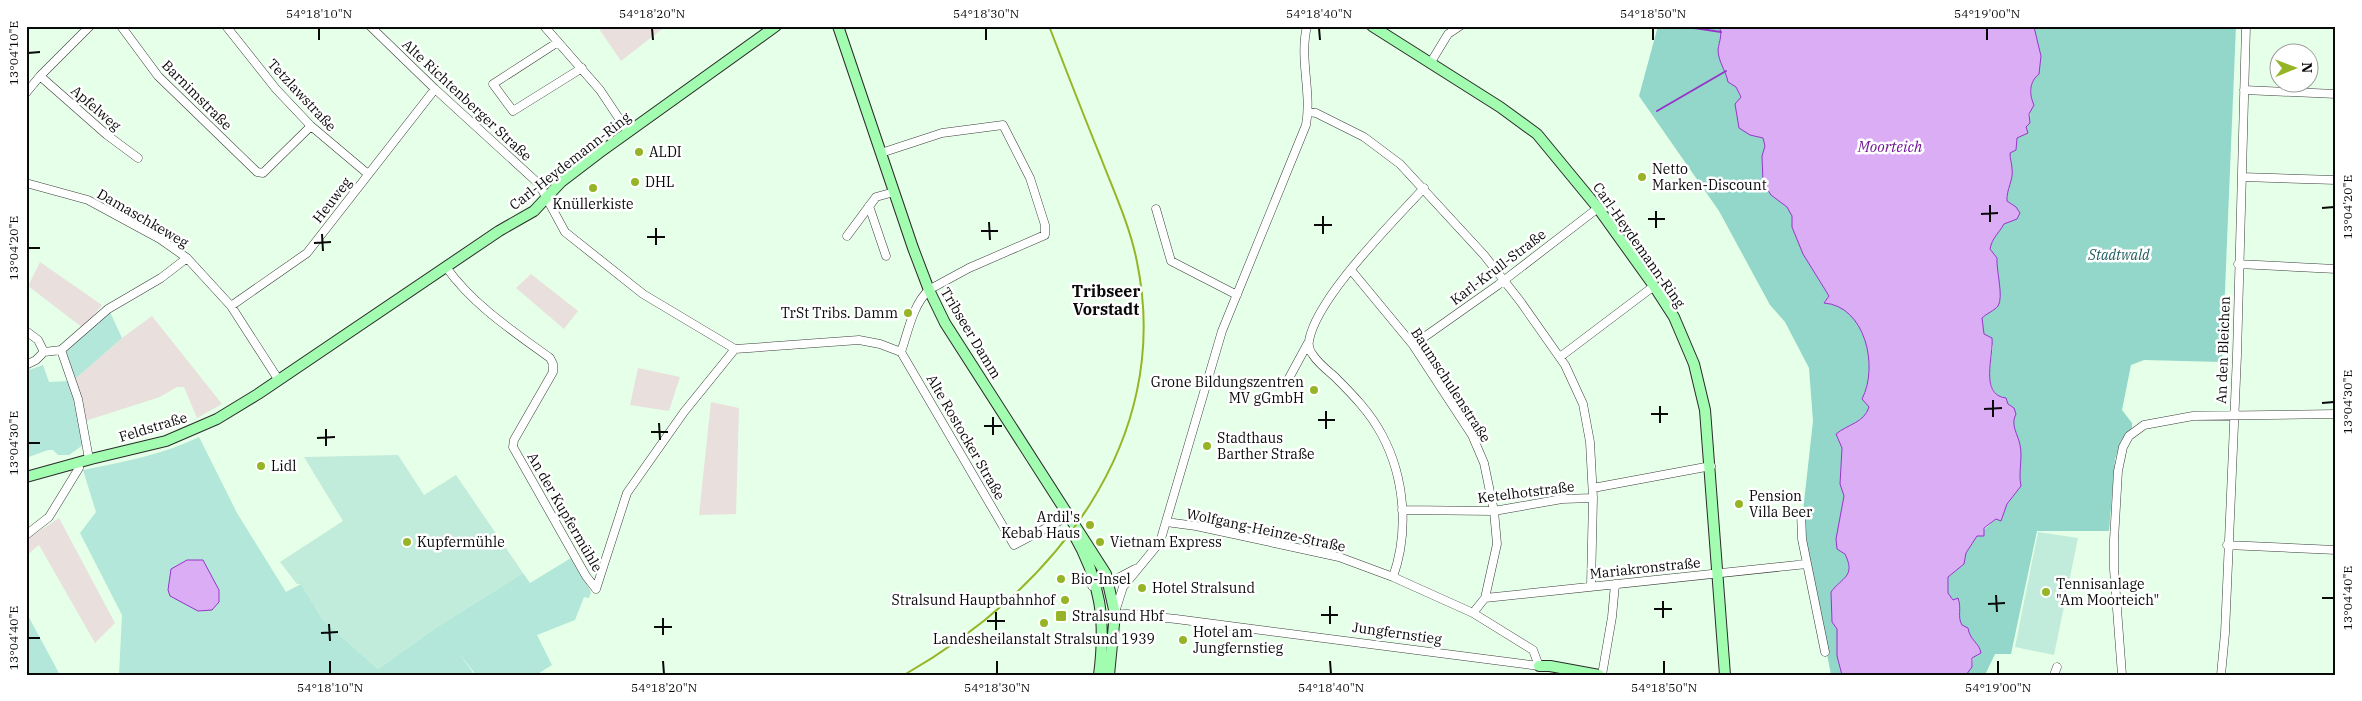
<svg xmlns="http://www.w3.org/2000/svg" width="2362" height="701" viewBox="0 0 2362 701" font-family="'IBM Plex Serif',serif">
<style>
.industrial{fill:#e9dfdd}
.green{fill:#b2e7d9}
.forest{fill:#92d7ca}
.pitch{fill:#c1ebda}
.water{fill:#daadf4;stroke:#9735c9}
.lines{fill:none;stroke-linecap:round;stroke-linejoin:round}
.stream{stroke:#9735c9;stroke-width:2}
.minor-casing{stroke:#3c3c3c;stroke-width:9}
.secondary-casing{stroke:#2b2b2b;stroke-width:12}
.minor{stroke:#fff;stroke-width:8}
.secondary{stroke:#a2fdb0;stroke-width:10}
.rail{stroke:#96b526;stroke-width:2}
.ticks{fill:none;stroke:#090909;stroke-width:2}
.poi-dot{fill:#96b526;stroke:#fff;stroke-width:2}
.labels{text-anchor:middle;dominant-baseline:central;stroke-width:5;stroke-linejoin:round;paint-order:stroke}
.street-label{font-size:14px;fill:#090909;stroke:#fff}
.poi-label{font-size:14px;fill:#090909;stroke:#fff;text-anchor:start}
.park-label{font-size:14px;font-style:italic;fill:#1d5b5e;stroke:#fff}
.water-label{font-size:15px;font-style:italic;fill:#701797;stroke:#fff}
.quarter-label{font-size:16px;font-weight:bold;fill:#090909;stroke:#fff}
.neatline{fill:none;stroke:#090909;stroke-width:2}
.ticks-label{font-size:12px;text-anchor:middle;fill:#090909}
</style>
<rect width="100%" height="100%" fill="#e6ffe8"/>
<path class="industrial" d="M597 26H666L621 61Z
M40 262 102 305 83 328 28 286Z
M531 274 578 311 564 329 516 288Z
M152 316 222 404 197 418 184 387H177L160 397 85 421 74 380 122 338Z
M638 368 680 377 669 411 630 405Z
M711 402 739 408 736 514 699 515Z
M59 518 115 623 95 643 39 545 26 556V540Z"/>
<path class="green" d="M110 312 122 338 74 380 66 350Z
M43 365 49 382 69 381 80 422 83 445 69 455H58L53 450H48L26 458V371Z
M199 437 237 513 286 592 301 584 323 620 378 669 437 627 523 573 530 583 571 558 591 592 589 598 584 597 575 620 537 635 552 665 536 675H476L458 652 474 674 119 675 122 615 80 533 96 512 83 470C123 462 162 455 199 437Z
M26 612 60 675H26Z"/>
<path class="forest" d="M1658 26H1719C1723 35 1719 41 1718 50 1718 61 1726 71 1728 81L1736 87 1741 98 1735 104 1737 116 1750 135 1763 138 1765 146 1762 156V168L1771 195 1787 207 1793 216 1792 227 1803 254 1829 296 1824 302C1865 306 1879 366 1862 399L1869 407C1864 423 1848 424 1836 434L1842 448 1840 484 1844 496 1836 540C1843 551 1854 564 1846 578 1843 584 1835 587 1831 592L1832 622 1837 629V656L1842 675H1831L1809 560 1803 511 1813 421 1809 368 1785 322 1770 305 1719 211 1639 96Z
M2033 26H2236L2222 362 2144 360 2131 365 2122 410 2132 423V428L2121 441 2115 459 2109 531H2037L2011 654H1995L1985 675H1966L1972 667 1975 643C1969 637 1960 626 1959 618 1959 610 1962 607 1958 599L1953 600 1948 593V577L1964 564 1966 553 1977 536 1996 519 2001 521 2007 504 2021 486 2013 420 2014 408C1983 390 1989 376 1993 346L1984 334 1982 318 1997 307C1999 290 1996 275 1997 258L1990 249C1992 238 1999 233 2004 224L2016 219V207L2007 201C2006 190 2014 179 2012 169 2012 163 2010 160 2010 153L2016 149 2017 138 2030 123 2031 87 2033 79 2039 74 2041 56Z"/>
<path class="pitch" d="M398 455 424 495 456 475 523 573 437 627 378 669 323 620 301 584H297L280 562 343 521 304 457Z
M2038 532 2078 538 2054 655 2015 647Z"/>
<path class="water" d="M1719 26 2034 27 2041 56 2039 74C2029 82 2029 94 2034 105L2029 114 2030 123 2026 127 2028 133 2017 138 2016 150 2010 153C2010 160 2012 163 2012 169 2014 179 2006 190 2007 201L2016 207 2020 213 2017 219 2004 224C1999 233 1992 238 1990 249L1997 258C1996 270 2004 297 1998 306 1995 310 1986 314 1982 318L1984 334 1992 338C1994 355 1979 395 2006 398L2008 404 2014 408 2016 414C2010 425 2018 434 2020 445 2023 458 2018 472 2021 486L2007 504 2001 521 1996 519 1984 528V536H1977L1966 553 1964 564 1948 577V593L1953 600 1958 598C1962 608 1957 617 1962 625L1968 628C1970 641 1979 642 1981 653L1972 658V667L1966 675H1842L1837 656V629L1832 622 1831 592C1842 577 1856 577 1845 554L1837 549 1836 539 1844 496 1840 484 1842 448 1836 434C1848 424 1864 423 1869 407L1862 399C1879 366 1865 306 1824 303L1829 296 1803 254 1792 227V216L1787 207 1771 195 1763 182 1762 156 1765 146 1763 138 1750 135 1739 128 1735 104 1741 97 1736 87 1728 82C1726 71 1718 61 1718 50 1719 41 1723 35 1719 26Z
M187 560H203L219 590V602L212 610 198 611 170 596 168 590 171 569Z"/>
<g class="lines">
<path class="stream" d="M1681 26 1721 32
M1657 111 1726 71"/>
<defs>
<path id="minor" d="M121 26 158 76 257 172 263 173 311 126
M226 26 276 89 311 126 368 174
M370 26 435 89 539 184 565 232 643 294 735 349 859 340 880 344 901 352
M544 26 600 90 628 132
M558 42 493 84 513 111 582 68
M1431 62 1448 34 1460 26
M40 76 107 135 138 158
M2244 90 2336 94
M26 93 40 76 90 26
M1309 112 1316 113 1364 137 1400 164 1484 255 1520 301 1565 365 1583 404 1590 442 1593 498 1591 586
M881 153 942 133 1003 125 1030 178 1045 225V235L969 268 934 287
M2242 177 2336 180
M26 183 88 200 160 239 187 258 231 306 278 379
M869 206 886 256
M1156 209 1171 261 1237 295
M847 236 876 197 894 192
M2238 264 2336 269
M446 267C473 305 513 331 550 358L553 364V372L514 440 513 447 586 576 596 589
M1351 270 1413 345 1472 435 1484 463 1494 511 1497 544 1485 598 1473 613
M231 306 307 253 435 89
M26 331 38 340 44 352
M1413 345 1498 285 1598 208
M61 350 78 399 89 459
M901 352 1014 545 1065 518
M901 352C908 332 913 304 929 290
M1560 357 1654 286
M26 365 36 360 44 352 61 350 108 309 161 278 187 258
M1289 378 1308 343
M1593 488 1711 466
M1402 510 1494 511 1562 499 1593 498
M1801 512 1802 539 1825 652
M26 535 49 517 79 468 78 462
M2227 545 2336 550
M1393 577C1409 532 1405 478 1382 435 1370 412 1352 394 1334 376 1327 370 1318 363 1313 355 1310 352 1308 345 1309 341 1316 298 1393 222 1424 188
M1092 586 1116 579 1135 569
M596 589 627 493 684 412 735 349
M1485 598 1807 564
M1115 612 1123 587 1160 542 1222 331 1306 125C1312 92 1299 59 1307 26
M1102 615 1127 614 1176 619 1539 666 1533 650 1473 613 1393 577 1339 557 1196 526 1166 522
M1602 675 1612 617 1615 584
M2054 675 2057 667
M2122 675 2114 569V540L2118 471 2123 447 2129 436 2144 425 2193 416 2336 414
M2221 675 2225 633 2237 355 2246 26"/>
<path id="secondary" d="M838 26 913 248 929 290 945 323 1106 574 1115 614 1109 675
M1372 26 1500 107 1537 134 1598 208 1654 286 1674 317 1694 364 1705 410 1725 675
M26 477 91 459 166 441 217 419 258 394 499 231 534 211 561 182 599 153 776 26
M1073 533C1101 581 1106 621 1099 675
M1539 666H1550L1599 675"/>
</defs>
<use href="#minor" class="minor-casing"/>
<use href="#secondary" class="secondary-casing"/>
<use href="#minor" class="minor"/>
<use href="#secondary" class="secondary"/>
<path class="rail" d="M904 675C1052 591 1174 442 1137 262 1130 226 1114 192 1101 158 1083 114 1066 70 1049 26"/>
</g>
<path class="ticks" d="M319 28V40M652 28 653 40M986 28V40M1319 28 1320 40M1653 28V40M1987 28V40M28 53 40 52M1990 205V222M2322 208 2334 207M1656 211V228M1981 214 1998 213M1323 216V234M1648 219H1665M989 222 990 240M1314 225H1332M656 228V245M981 231H998M322 234 323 251M647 237H665M314 243 331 242M28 248H40M1993 400V417M2322 403 2334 402M1660 406V423M1984 409 2002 408M1326 411V429M1651 414H1668M993 417V435M1318 420H1335M659 423 660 440M984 426H1002M326 429V446M651 432H668M317 438 335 437M28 443H40M1996 595 1997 612M2322 598H2334M1663 601V618M1988 604 2005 603M1330 606V624M1654 609H1672M996 612V630M1321 615H1338M663 618V635M987 621H1005M329 624 330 641M654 627H672M321 633 338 632M28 638H40M330 661V674M663 661 664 674M997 661V674M1330 661 1331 674M1664 661V674M1998 661V674"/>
<g class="poi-dot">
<circle cx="639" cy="152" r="5"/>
<circle cx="1642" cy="177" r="5"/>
<circle cx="635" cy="182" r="5"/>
<circle cx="593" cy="188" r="5"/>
<circle cx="908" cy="313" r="5"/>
<circle cx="1314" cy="390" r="5"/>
<circle cx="1207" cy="446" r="5"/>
<circle cx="261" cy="466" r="5"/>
<circle cx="1739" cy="504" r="5"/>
<circle cx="1090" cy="525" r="5"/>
<circle cx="407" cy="542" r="5"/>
<circle cx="1100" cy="542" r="5"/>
<circle cx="1061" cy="579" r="5"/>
<circle cx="1142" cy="588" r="5"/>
<circle cx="2046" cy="592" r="5"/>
<circle cx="1065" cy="600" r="5"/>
<rect x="1055" y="610" width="12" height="12" rx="2.5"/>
<circle cx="1044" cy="623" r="5"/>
<circle cx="1183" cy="640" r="5"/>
</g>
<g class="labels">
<g class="street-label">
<text transform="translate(197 95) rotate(45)">Barnimstraße</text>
<text transform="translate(302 95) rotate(47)">Tetzlawstraße</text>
<text transform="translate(467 100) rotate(43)">Alte Richtenberger Straße</text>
<text transform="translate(96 108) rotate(41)">Apfelweg</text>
<text transform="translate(570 161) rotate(-38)">Carl-Heydemann-Ring</text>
<text transform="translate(332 200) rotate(-52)">Heuweg</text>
<text transform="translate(143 218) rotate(30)">Damaschkeweg</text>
<text transform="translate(1639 245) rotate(55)">Carl-Heydemann-Ring</text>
<text transform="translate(1498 267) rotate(-37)">Karl-Krull-Straße</text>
<text transform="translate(971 333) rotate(59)">Tribseer Damm</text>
<text transform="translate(2223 350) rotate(-88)">An den Bleichen</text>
<text transform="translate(1451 385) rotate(57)">Baumschulenstraße</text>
<text transform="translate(153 427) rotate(-17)">Feldstraße</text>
<text transform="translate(966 437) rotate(60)">Alte Rostocker Straße</text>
<text transform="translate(1526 492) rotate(-7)">Ketelhotstraße</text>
<text transform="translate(565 512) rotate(60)">An der Kupfermühle</text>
<text transform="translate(1266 530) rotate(12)">Wolfgang-Heinze-Straße</text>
<text transform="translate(1645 568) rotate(-6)">Mariakronstraße</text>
<text transform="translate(1397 633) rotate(8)">Jungfernstieg</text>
</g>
<g class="poi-label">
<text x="649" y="152">ALDI</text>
<text x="1652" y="169">Netto<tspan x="1652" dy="16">Marken-Discount</tspan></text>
<text x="645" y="182">DHL</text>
<text x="593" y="204" text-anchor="middle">Knüllerkiste</text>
<text x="898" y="313" text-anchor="end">TrSt Tribs. Damm</text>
<text x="1304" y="382" text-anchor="end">Grone Bildungszentren<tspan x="1304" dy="16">MV gGmbH</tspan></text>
<text x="1217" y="438">Stadthaus<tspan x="1217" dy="16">Barther Straße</tspan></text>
<text x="271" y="466">Lidl</text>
<text x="1749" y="496">Pension<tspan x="1749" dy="16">Villa Beer</tspan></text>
<text x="1080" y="517" text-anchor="end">Ardil's<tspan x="1080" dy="16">Kebab Haus</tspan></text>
<text x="417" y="542">Kupfermühle</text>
<text x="1110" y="542">Vietnam Express</text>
<text x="1071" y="579">Bio-Insel</text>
<text x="2056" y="584">Tennisanlage<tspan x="2056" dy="16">"Am Moorteich"</tspan></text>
<text x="1152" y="588">Hotel Stralsund</text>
<text x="1055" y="600" text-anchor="end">Stralsund Hauptbahnhof</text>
<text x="1072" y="616">Stralsund Hbf</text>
<text x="1193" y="632">Hotel am<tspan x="1193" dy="16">Jungfernstieg</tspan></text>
<text x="1044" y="639" text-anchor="middle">Landesheilanstalt Stralsund 1939</text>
</g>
<g class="park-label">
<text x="2119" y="255">Stadtwald</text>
</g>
<g class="water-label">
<text x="1890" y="146">Moorteich</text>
</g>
<g class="quarter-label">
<text x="1106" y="291">Tribseer<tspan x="1106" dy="18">Vorstadt</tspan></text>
</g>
</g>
<rect width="2362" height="701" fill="none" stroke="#ffffff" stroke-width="55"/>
<g transform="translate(2294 68) rotate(89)"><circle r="24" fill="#ffffff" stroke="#9d9d9d"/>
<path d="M0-4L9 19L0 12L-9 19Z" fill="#96b526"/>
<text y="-8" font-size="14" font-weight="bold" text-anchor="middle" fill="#090909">N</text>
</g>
<rect x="28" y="28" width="2306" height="646" class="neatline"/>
<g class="ticks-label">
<text x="319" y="18">54°18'10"N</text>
<text x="652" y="18">54°18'20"N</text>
<text x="986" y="18">54°18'30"N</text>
<text x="1319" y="18">54°18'40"N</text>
<text x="1653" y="18">54°18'50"N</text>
<text x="1987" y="18">54°19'00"N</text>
<text transform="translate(14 53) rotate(-90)" y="4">13°04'10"E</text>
<text transform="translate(2348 207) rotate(-90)" y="4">13°04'20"E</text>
<text transform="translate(14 248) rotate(-90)" y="4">13°04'20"E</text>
<text transform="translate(2348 402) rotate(-90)" y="4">13°04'30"E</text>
<text transform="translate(14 443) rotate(-90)" y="4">13°04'30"E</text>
<text transform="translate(2348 598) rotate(-90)" y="4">13°04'40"E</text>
<text transform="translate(14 638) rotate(-90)" y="4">13°04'40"E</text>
<text x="330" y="692">54°18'10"N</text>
<text x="664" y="692">54°18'20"N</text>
<text x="997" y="692">54°18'30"N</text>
<text x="1331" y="692">54°18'40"N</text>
<text x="1664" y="692">54°18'50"N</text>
<text x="1998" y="692">54°19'00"N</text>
</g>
</svg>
